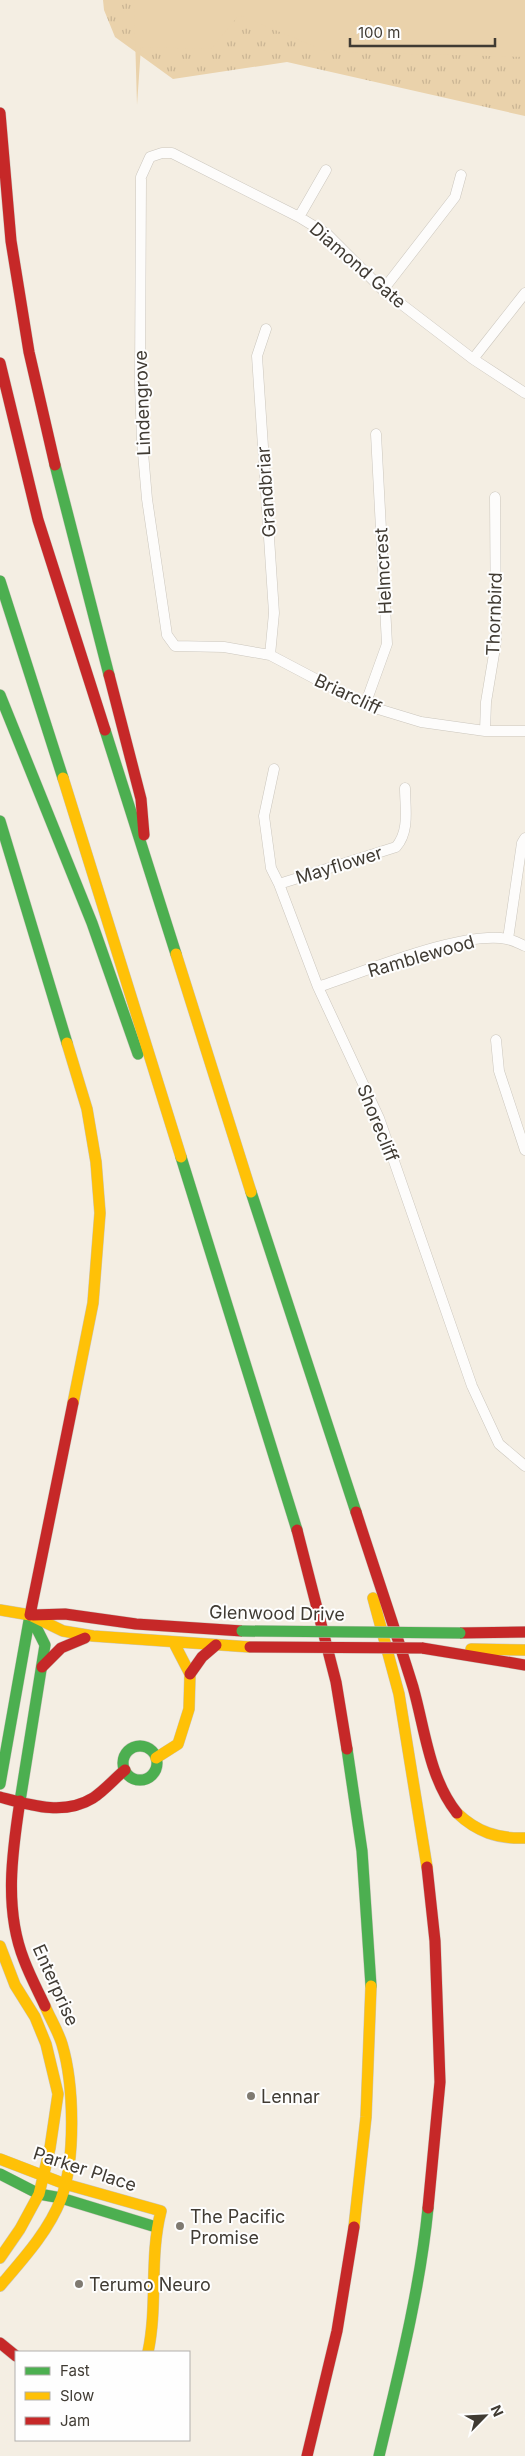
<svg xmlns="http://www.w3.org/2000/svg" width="525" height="2456" viewBox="0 0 525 2456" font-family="Inter,sans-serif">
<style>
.grass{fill:url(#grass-tufts)}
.park{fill:#ead2ab}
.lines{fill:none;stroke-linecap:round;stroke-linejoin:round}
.street-casing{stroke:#cbc6bd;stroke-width:11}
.fast-casing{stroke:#cbc6bd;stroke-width:12}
.slow-casing{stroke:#cbc6bd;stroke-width:12}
.jam-casing{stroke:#cbc6bd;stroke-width:12}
.street{stroke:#fdfcfb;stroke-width:10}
.fast{stroke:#4caf50;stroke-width:11}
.slow{stroke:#ffc107;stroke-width:11}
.jam{stroke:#c62828;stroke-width:11}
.fast-bridge-casing{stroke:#cbc6bd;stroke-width:12;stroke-linecap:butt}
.jam-bridge-casing{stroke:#cbc6bd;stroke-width:12;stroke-linecap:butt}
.fast-bridge{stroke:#4caf50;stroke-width:11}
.jam-bridge{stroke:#c62828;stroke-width:11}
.poi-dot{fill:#7f7a71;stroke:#fefefe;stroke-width:2}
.labels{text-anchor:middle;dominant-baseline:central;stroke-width:4;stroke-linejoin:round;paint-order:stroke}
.street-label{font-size:18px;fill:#403b33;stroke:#fefefe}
.poi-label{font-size:18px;fill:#403b33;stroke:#fefefe;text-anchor:start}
</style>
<defs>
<pattern id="grass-tufts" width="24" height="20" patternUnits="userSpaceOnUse" patternTransform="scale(1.25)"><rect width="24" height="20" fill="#ead2ab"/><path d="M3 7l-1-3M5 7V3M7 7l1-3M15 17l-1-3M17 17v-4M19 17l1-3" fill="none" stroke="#cab594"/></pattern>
</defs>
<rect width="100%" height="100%" fill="#f4eee3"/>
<path class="grass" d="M103 0H525V116L287 62 173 79 115 37 104 10Z"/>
<path class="park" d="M134 0H525V57L328 52 239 15 211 49 141 47 137 105Z"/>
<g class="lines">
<defs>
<path id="street" d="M299 217 326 170
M383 290 455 197 461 175
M266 329 257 356 274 613 270 655
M473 359 525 293
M525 393 473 359 383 290 327 234 299 217 172 153H162L150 157 141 177 140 384 142 441 147 499 167 635 175 646 224 647 270 655 365 705 421 722 485 731H525
M365 705 387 644 376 434
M485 731 486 702 496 642 495 497
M274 769 264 816 271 868 279 884 318 987 379 1118 472 1386 499 1444 525 1466
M279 884 396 847C410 831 405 808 405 788
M508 939 522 843 525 838
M318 987C364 972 463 930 507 939 513 940 520 944 525 946
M496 1040 499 1071 525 1150"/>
<path id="fast" d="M55 465 109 675
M0 581 63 778
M0 695 92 923 138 1054
M105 730 176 954
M0 821 67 1043
M181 1157 297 1530
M251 1192 356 1512
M123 1763a17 17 0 1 1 34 0a17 17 0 1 1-34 0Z
M347 1749 362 1851 371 1986
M0 1784 30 1615
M20 1801 45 1645 30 1615
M0 2174 39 2194 61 2198 156 2227
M379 2456C398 2376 420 2290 428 2208"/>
<path id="slow" d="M63 778 181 1157
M176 954 251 1192
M67 1043 87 1109 96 1162 100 1213 93 1303 73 1403
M373 1598 399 1694 427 1867
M0 1610 30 1615 63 1631 93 1636 250 1647
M471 1649 525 1650
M156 1758 178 1744 189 1709 190 1674 174 1643
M457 1813C477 1832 498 1839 525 1838
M0 1946 15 1985 35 2017 46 2044 58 2094 50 2148 39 2194 20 2229 0 2258
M0 2159 65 2184 161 2211C149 2258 158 2305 148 2352
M354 2227 366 2117 371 1986
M0 2286C23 2259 48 2232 61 2199 76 2159 74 2084 62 2044 58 2031 50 2018 45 2006"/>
<path id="jam" d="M0 113 11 241 29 352 55 465
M0 363 38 520 105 730
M109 675 141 799 144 835
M356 1512C375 1571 395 1629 413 1687 425 1729 429 1778 457 1813
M297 1530 336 1682 347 1749
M30 1615 73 1403
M33 1615 65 1614 136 1624 242 1631
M460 1633 525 1632
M422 1648 525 1665
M42 1667 61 1648 85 1638
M190 1674 202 1657 216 1645
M0 1797C30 1805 64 1816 93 1798 105 1790 114 1779 125 1770
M20 1801C12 1853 4 1910 24 1960 30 1976 38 1991 45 2006
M427 1867 435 1941 440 2082 428 2208
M0 2343 16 2356
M307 2456 337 2331 354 2227"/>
</defs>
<use href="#street" class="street-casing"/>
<use href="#fast" class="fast-casing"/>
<use href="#slow" class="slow-casing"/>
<use href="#jam" class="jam-casing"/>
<use href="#street" class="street"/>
<use href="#fast" class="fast"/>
<use href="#slow" class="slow"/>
<use href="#jam" class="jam"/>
<defs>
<path id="fast-bridge" d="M242 1631 460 1633"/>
<path id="jam-bridge" d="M250 1647 422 1648"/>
</defs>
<use href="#fast-bridge" class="fast-bridge-casing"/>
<use href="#jam-bridge" class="jam-bridge-casing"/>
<use href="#fast-bridge" class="fast-bridge"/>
<use href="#jam-bridge" class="jam-bridge"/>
</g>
<g class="poi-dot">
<circle cx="251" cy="2096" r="5"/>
<circle cx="180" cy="2226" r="5"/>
<circle cx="79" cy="2284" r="5"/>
</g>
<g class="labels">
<g class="street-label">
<text transform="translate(358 265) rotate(41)">Diamond Gate</text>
<text transform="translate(142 403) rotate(-92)">Lindengrove</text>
<text transform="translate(266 492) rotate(-94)">Grandbriar</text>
<text transform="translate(383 571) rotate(-93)">Helmcrest</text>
<text transform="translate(494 614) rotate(-88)">Thornbird</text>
<text transform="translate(348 694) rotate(25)">Briarcliff</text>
<text transform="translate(339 865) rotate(-17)">Mayflower</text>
<text transform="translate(421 956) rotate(-16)">Ramblewood</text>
<text transform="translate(378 1123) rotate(68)">Shorecliff</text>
<text transform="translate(277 1613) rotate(1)">Glenwood Drive</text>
<text transform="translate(56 1985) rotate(66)">Enterprise</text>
<text transform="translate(85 2169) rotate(18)">Parker Place</text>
</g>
<g class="poi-label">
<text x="261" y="2096">Lennar</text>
<text x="190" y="2216">The Pacific<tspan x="190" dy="21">Promise</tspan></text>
<text x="89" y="2284">Terumo Neuro</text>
</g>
</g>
<rect x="15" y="2351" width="175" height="90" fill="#fefefe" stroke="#b2b0ad"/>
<rect x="25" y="2367" width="25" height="8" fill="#4caf50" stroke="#b2b0ad"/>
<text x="60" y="2376" font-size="15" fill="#403b33">Fast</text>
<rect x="25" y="2392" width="25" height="8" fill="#ffc107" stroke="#b2b0ad"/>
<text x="60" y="2401" font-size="15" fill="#403b33">Slow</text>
<rect x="25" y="2417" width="25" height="8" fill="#c62828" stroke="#b2b0ad"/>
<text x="60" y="2426" font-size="15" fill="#403b33">Jam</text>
<g transform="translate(485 2416) rotate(66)" stroke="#fefefe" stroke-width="4" paint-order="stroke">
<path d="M0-4L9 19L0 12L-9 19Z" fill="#403b33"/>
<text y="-8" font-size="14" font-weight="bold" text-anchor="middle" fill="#403b33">N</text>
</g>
<path d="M350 38v8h145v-8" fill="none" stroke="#403b33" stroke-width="2.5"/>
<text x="358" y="38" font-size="15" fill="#403b33" stroke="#fefefe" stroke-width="4" paint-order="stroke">100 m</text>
</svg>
